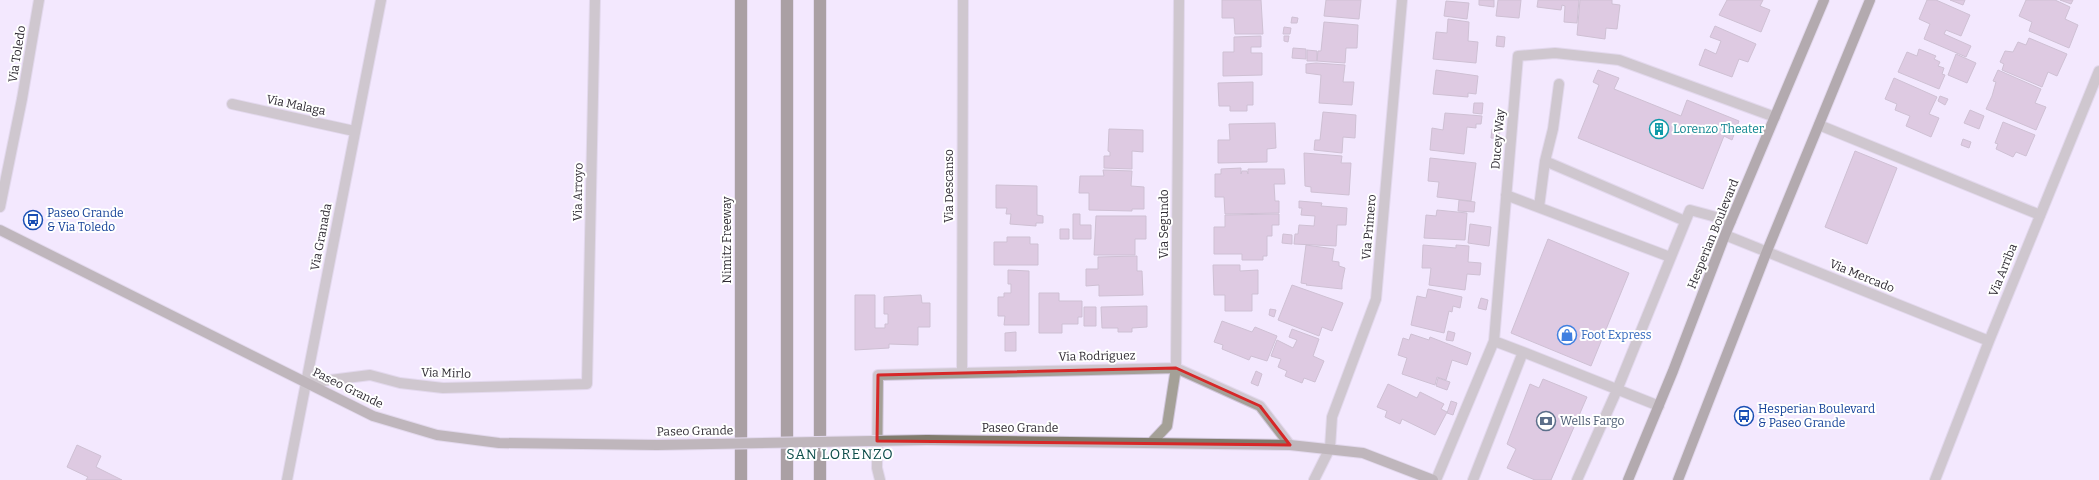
<svg xmlns="http://www.w3.org/2000/svg" width="2099" height="480" viewBox="0 0 2099 480" font-family="Bitter,serif">
<style>
.building{fill:#c6a7c1;stroke:#a391a1}
.lines{fill:none;stroke-linecap:round;stroke-linejoin:round}
.lane-casing{stroke:#d0c6da;stroke-width:12}
.street-casing{stroke:#d0c6da;stroke-width:12}
.secondary-casing{stroke:#d0c6da;stroke-width:12}
.primary-casing{stroke:#d0c6da;stroke-width:12}
.highway-casing{stroke:#d0c6da;stroke-width:14}
.lane{stroke:#a4a097;stroke-width:10}
.street{stroke:#a4a097;stroke-width:10}
.secondary{stroke:#807b6d;stroke-width:10}
.primary{stroke:#676150;stroke-width:10}
.highway{stroke:#524a38;stroke-width:12}
.secondary-bridge-casing{stroke:#d0c6da;stroke-width:12;stroke-linecap:butt}
.secondary-bridge{stroke:#807b6d;stroke-width:10}
.marked{fill:none;stroke:#d62828;stroke-width:3;stroke-linejoin:round}
.labels{text-anchor:middle;dominant-baseline:central;stroke-width:4;stroke-linejoin:round;paint-order:stroke}
.street-label{font-size:12px;fill:#302c34;stroke:#fff}
.culture-label{font-size:12px;fill:#0d838f;stroke:#fff;text-anchor:start}
.transit-label{font-size:12px;fill:#164399;stroke:#fff;text-anchor:start}
.shop-label{font-size:12px;fill:#366cbe;stroke:#fff;text-anchor:start}
.service-label{font-size:12px;fill:#4e5e75;stroke:#fff;text-anchor:start}
.quarter-label{font-size:14px;letter-spacing:1px;fill:#0c4c4a;stroke:#fff}
</style>
<rect width="100%" height="100%" fill="#f3e8fe"/>
<path class="building" d="M1222 0H1261L1263 34H1235L1234 18H1222Z
M1326 0H1361L1359 19 1324 16Z
M1479 0H1494V7L1479 5Z
M1498 0H1521L1519 18 1496 16Z
M1538 0H1579L1577 23 1564 22 1565 6 1562 5 1561 10 1537 7Z
M1580 0H1612V4L1620 5 1617 29 1606 28 1605 39 1577 35Z
M1727 0H1763L1760 6 1770 10 1761 32 1719 15Z
M1927 0H1936L1970 15 1961 36 1946 30 1944 34 1971 46 1966 57 1924 39 1930 24 1919 19Z
M1950 0H1965L1963 5Z
M2026 0H2055L2070 7 2065 19 2078 25 2069 48 2029 31 2032 22 2019 16Z
M2060 0H2073L2071 4Z
M1446 1 1469 3 1467 19 1444 16Z
M1292 17 1298 18 1297 23H1291Z
M1448 19 1469 22 1468 41 1478 42 1476 63 1433 59 1436 32 1447 33Z
M1324 22 1358 25 1357 48H1346L1345 63 1317 61 1318 51H1321Z
M1715 26 1756 44 1748 62 1739 59 1732 77 1699 65 1705 49 1716 54 1721 41 1710 37Z
M1284 27 1291 28 1290 34H1283Z
M1261 36V47H1251V53H1262V75L1223 76V52H1234V37Z
M1284 36H1289L1288 42 1284 41Z
M1497 36 1505 37 1504 47 1496 46Z
M2029 38 2067 54 2057 76 2048 72 2042 87 2002 70 2004 64 2000 62 2005 51 2013 52 2018 42 2026 45Z
M1293 48 1306 49V59L1292 58Z
M1919 49 1936 56 1934 59 1940 62 1938 66 1944 68 1942 74 1945 75 1939 89 1898 72 1907 52 1917 56Z
M1307 50 1317 51V61H1307Z
M1956 54 1976 63 1967 83 1948 75Z
M1316 63 1345 65 1343 82H1354L1352 105 1319 103 1321 75 1306 73V64Z
M1436 70 1478 76 1476 94 1468 93V97L1433 94Z
M1598 70 1619 78 1614 89 1681 116 1687 100 1739 121 1732 140 1724 136 1703 189 1578 138 1599 85 1593 82Z
M1998 70 2041 89 2035 103 2046 107 2036 130 1986 109 1992 96 1996 82 1993 81Z
M1894 78 1937 97 1929 114 1939 118 1931 137 1906 126 1910 116 1895 110 1897 104 1885 99Z
M1253 82V105H1247V111H1230V106H1219L1218 83Z
M1940 96 1948 99 1945 105 1938 101Z
M1474 103H1483L1482 114 1473 113Z
M1970 110 1984 116 1979 129 1964 123Z
M1323 112 1356 115 1355 138 1343 137 1342 153 1314 150 1315 140H1320Z
M1445 113 1482 116 1481 124H1476V128L1467 127 1464 154 1430 150 1432 128 1443 130Z
M2003 122 2035 135 2026 156 2016 152 2013 157 1996 149 1998 144 1995 143Z
M1275 123 1276 148 1267 149V162L1218 163V140H1230L1229 124Z
M1109 129 1143 130V152L1132 151V169L1104 168V156H1110V152L1108 151Z
M1492 129 1500 130 1499 139 1491 138Z
M1963 139 1971 142 1969 148 1961 145Z
M1855 151 1897 168 1867 244 1825 227Z
M1304 153 1342 156 1341 163H1351L1349 195 1311 192V187L1305 186Z
M1430 158 1476 163 1471 201 1437 197 1439 182 1428 181Z
M1241 168V174L1242 171H1247L1248 174V169H1284L1285 184H1274L1275 201H1279V213L1225 214 1224 197H1215V174H1221V169Z
M1103 170 1132 171 1131 186 1144 187V209H1132V211L1089 210V193H1079L1080 176H1104Z
M996 185 1037 186V215L1043 216V223H1036V226L1010 224 1011 214H1006L1007 208H996Z
M1459 200 1475 202 1474 212 1458 211Z
M1299 201 1322 203 1321 206 1347 208 1346 225H1337L1336 246 1294 244 1295 234H1298L1299 225 1314 226 1315 216 1301 215 1302 208H1299Z
M1437 210 1467 213 1465 240 1424 238 1426 215 1436 216Z
M1073 214H1080V225H1091V239H1073Z
M1279 214V225H1272V236H1267V256H1263V260H1242V254H1214V227H1225V215Z
M1096 216H1146V239H1135V255H1094Z
M1470 224 1491 227 1489 246 1468 243Z
M1060 229H1069V239H1060Z
M1283 234 1292 235V244L1282 243Z
M1007 237H1030V244H1038V265H994V242H1007Z
M1548 239 1629 273 1591 366 1511 333Z
M1306 245 1334 249 1332 261 1339 262V266L1345 268 1342 283V289L1306 285 1307 284 1301 283Z
M1423 245 1456 248V245L1469 246 1468 262 1481 263 1480 275 1467 274 1465 290 1429 285 1431 268H1422Z
M1137 256V271H1142L1143 295 1099 296V285L1086 286V269H1098V257Z
M1213 265H1240V271L1258 270V294H1252V311H1225V295H1214Z
M1008 270 1029 271V325H1004L1005 316H998V297H1004V293H1011V284H1008Z
M1292 285 1343 303 1332 331 1322 327 1319 336 1278 320Z
M1428 289 1462 297 1460 308 1453 306 1452 312 1449 311 1444 333 1411 325 1417 296 1426 298Z
M1039 293H1059V301H1082V317H1078V324H1062V333H1039Z
M855 295H875V328H885V324H888V314H884V297L921 295 922 303H930V327H918V345L889 344V348L855 350Z
M1481 298 1488 300 1486 310 1478 308Z
M1147 306V327L1132 328V332H1118V328H1102L1101 307Z
M1084 307H1096V326H1084Z
M1270 309 1276 310 1274 317 1269 315Z
M1222 321 1252 332 1255 327 1277 336 1267 361 1251 356 1249 360 1222 349 1223 345 1214 342Z
M1292 329 1319 339 1313 356 1324 361 1315 382 1304 378 1302 383 1285 376 1287 371 1278 367 1281 359 1271 356 1277 340 1293 348 1297 340 1289 337Z
M1448 331 1455 333 1453 341 1446 340Z
M1016 332V351H1005V333Z
M1411 334 1429 340 1430 337 1471 353 1467 365 1452 360 1446 380 1437 377 1435 385 1402 374 1407 358 1398 355 1403 338 1409 340Z
M1256 371 1262 374 1258 386 1251 383Z
M1438 378 1450 382 1447 390 1436 386Z
M1543 379 1587 397 1551 480H1535L1507 468 1516 449 1507 444 1530 384 1539 388Z
M1388 384 1417 398 1420 392 1444 404 1441 409 1447 412 1435 435 1402 419 1400 424 1385 417 1387 411 1377 407Z
M1451 401 1457 403 1453 415 1447 413Z
M77 445 101 456 96 467 122 480H86L88 477 67 467Z"/>
<g class="lines">
<defs>
<path id="lane" d="M1819 125 2040 215
M1545 161 1553 129 1559 84
M1506 195 1670 257
M1539 207 1545 161 1685 221
M1494 341 1523 352
M1314 480 1330 448
M1436 480 1494 341 1518 56 1555 53 1619 60 1775 117
M1473 480 1523 352 1659 406
M1577 480 1617 390 1690 210 1731 221"/>
<path id="street" d="M232 104 354 131
M0 207 22 99 39 0
M1725 235 1989 341
M962 372 963 0
M307 383 370 375 400 383 443 388 587 384 595 0
M1152 442 1167 426 1176 368 1179 0
M1330 448 1332 417 1376 299 1402 0
M287 480 381 0
M880 480 877 468 878 375 1176 368 1260 406 1290 445
M1935 480 1989 341 2099 71"/>
<path id="secondary" d="M0 230 373 416 437 435 499 443 657 445
M927 440 1290 445 1363 453 1433 480"/>
<path id="primary" d="M1628 480 1673 371 1725 235 1824 0
M1678 480 1767 251 1870 0"/>
<path id="highway" d="M787 0V480
M820 0V480
M741 480V0"/>
</defs>
<use href="#lane" class="lane-casing"/>
<use href="#street" class="street-casing"/>
<use href="#secondary" class="secondary-casing"/>
<use href="#primary" class="primary-casing"/>
<use href="#highway" class="highway-casing"/>
<use href="#lane" class="lane"/>
<use href="#street" class="street"/>
<use href="#secondary" class="secondary"/>
<use href="#primary" class="primary"/>
<use href="#highway" class="highway"/>
<defs>
<path id="secondary-bridge" d="M657 445 927 440"/>
</defs>
<use href="#secondary-bridge" class="secondary-bridge-casing"/>
<use href="#secondary-bridge" class="secondary-bridge"/>
</g>
<path d="M0 0H2099V480H0ZM1176 368 1260 406 1290 445 877 441 878 375Z" fill="#f3e8fe" fill-opacity=".55" fill-rule="evenodd"/>
<path class="marked" d="M1176 368 1260 406 1290 445 877 441 878 375Z"/>
<defs>
<symbol id="building-ring" viewBox="-11 -11 22 22"><circle r="9.5" fill="#fff" stroke="#0f9aa8" stroke-width="1.5"/><path d="M-4-6H4V6H1V3H-1V6H-4ZM-2.5-4.3h1.7v1.8h-1.7ZM.8-4.3h1.7v1.8H.8ZM-2.5-1h1.7V.8h-1.7ZM.8-1h1.7V.8H.8Z" fill="#0f9aa8"/></symbol>
<symbol id="bus-ring" viewBox="-11 -11 22 22"><circle r="9.5" fill="#fff" stroke="#1a4fb4" stroke-width="1.5"/><path d="M-5-6H5V4H4V6H2V4H-2V6H-4V4H-5ZM-3.5-4V0h7V-4ZM-3.5 1.2v1.5H-2V1.2ZM2 1.2v1.5H3.5V1.2Z" fill="#1a4fb4"/></symbol>
<symbol id="shop-ring" viewBox="-11 -11 22 22"><circle r="9.5" fill="#fff" stroke="#3f7fe0" stroke-width="1.5"/><path d="M-5-2.5h2.3a2.7 3.5 0 0 1 5.4 0H5L5.5 6h-11ZM-1.5-2.5h3a1.5 2.3 0 0 0-3 0Z" fill="#3f7fe0"/></symbol>
<symbol id="bank-ring" viewBox="-11 -11 22 22"><circle r="9.5" fill="#fff" stroke="#5c6f8a" stroke-width="1.5"/><path d="M-6-4H6V4H-6ZM0-2.3a2.3 2.3 0 1 0 0 4.6a2.3 2.3 0 1 0 0-4.6Z" fill="#5c6f8a"/></symbol>
</defs>
<g fill-rule="evenodd">
<use href="#building-ring" x="1648" y="118" width="22" height="22"/>
<use href="#bus-ring" x="22" y="209" width="22" height="22"/>
<use href="#shop-ring" x="1556" y="324" width="22" height="22"/>
<use href="#bus-ring" x="1733" y="405" width="22" height="22"/>
<use href="#bank-ring" x="1535" y="410" width="22" height="22"/>
</g>
<g class="labels">
<g class="street-label">
<text transform="translate(17 54) rotate(-81)">Via Toledo</text>
<text transform="translate(296 105) rotate(12)">Via Malaga</text>
<text transform="translate(1498 139) rotate(-85)">Ducey Way</text>
<text transform="translate(949 186) rotate(-90)">Via Descanso</text>
<text transform="translate(578 192) rotate(-89)">Via Arroyo</text>
<text transform="translate(1164 224) rotate(-90)">Via Segundo</text>
<text transform="translate(1369 227) rotate(-85)">Via Primero</text>
<text transform="translate(1713 234) rotate(-68)">Hesperian Boulevard</text>
<text transform="translate(321 237) rotate(-79)">Via Granada</text>
<text transform="translate(727 240) rotate(-90)">Nimitz Freeway</text>
<text transform="translate(2003 270) rotate(-68)">Via Arriba</text>
<text transform="translate(1862 276) rotate(22)">Via Mercado</text>
<text transform="translate(1097 356) rotate(-1)">Via Rodriguez</text>
<text transform="translate(446 373) rotate(2)">Via Mirlo</text>
<text transform="translate(348 388) rotate(26)">Paseo Grande</text>
<text x="1020" y="428">Paseo Grande</text>
<text transform="translate(695 431) rotate(-1)">Paseo Grande</text>
</g>
<g class="culture-label">
<text x="1673" y="129">Lorenzo Theater</text>
</g>
<g class="transit-label">
<text x="47" y="213">Paseo Grande<tspan x="47" dy="14">&amp; Via Toledo</tspan></text>
<text x="1758" y="409">Hesperian Boulevard<tspan x="1758" dy="14">&amp; Paseo Grande</tspan></text>
</g>
<g class="shop-label">
<text x="1581" y="335">Foot Express</text>
</g>
<g class="service-label">
<text x="1560" y="421">Wells Fargo</text>
</g>
<g class="quarter-label">
<text x="840" y="454">SAN LORENZO</text>
</g>
</g>
</svg>
